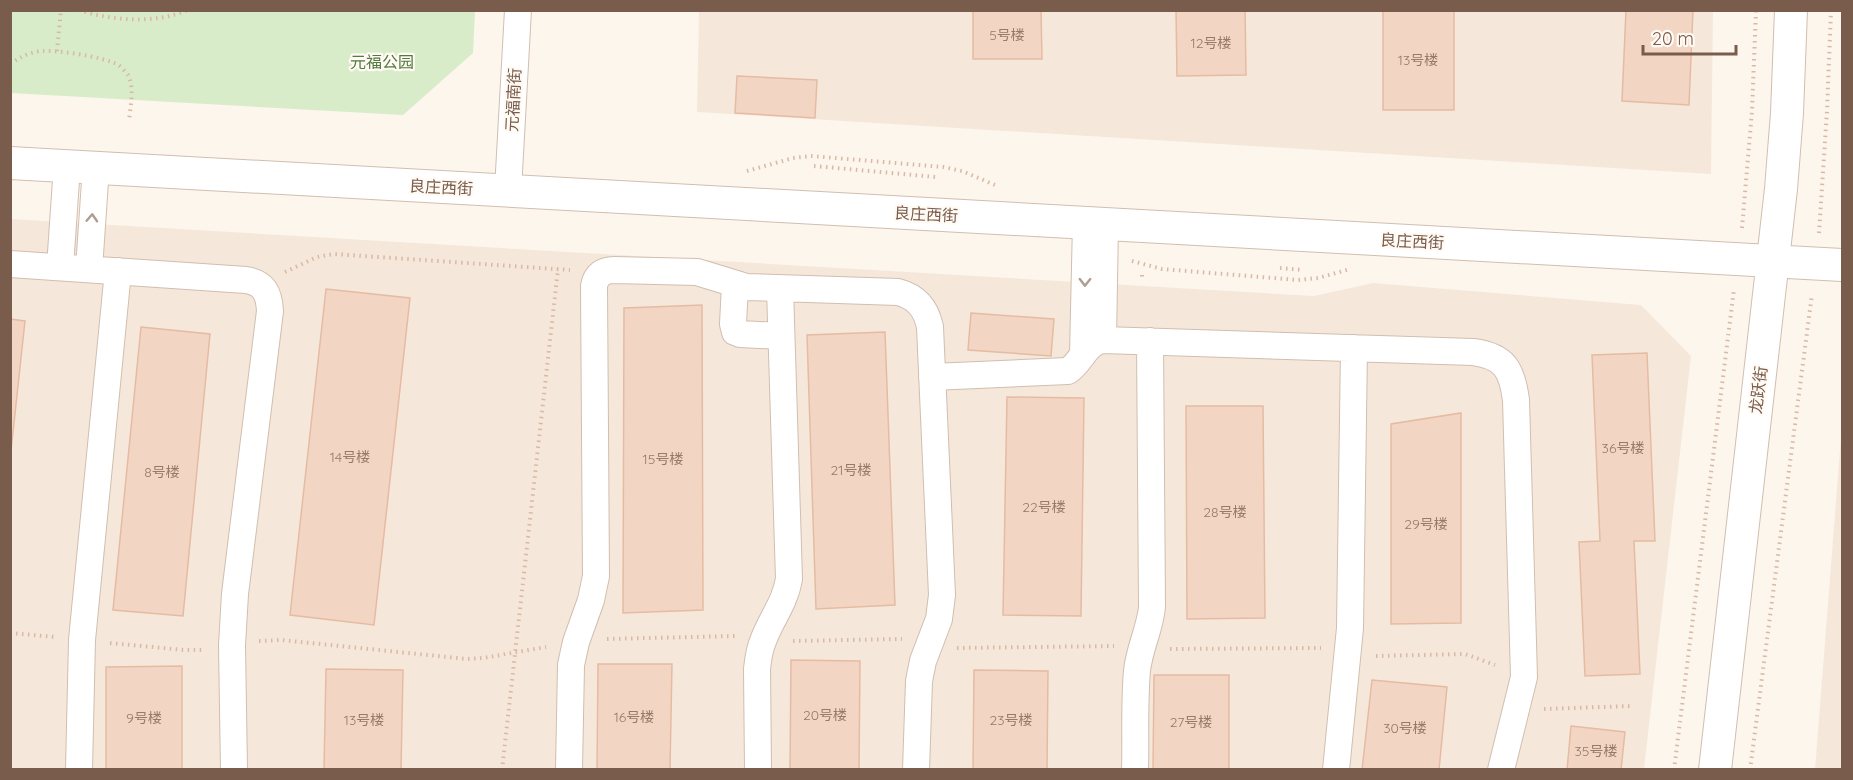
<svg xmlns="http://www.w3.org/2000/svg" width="1853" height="780" viewBox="0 0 1853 780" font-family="Quicksand,'Noto Sans SC',sans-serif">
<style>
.residential{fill:#f5e8da}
.green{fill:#d8ecc9}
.building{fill:#f3d5c3;stroke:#e6bba3;stroke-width:1.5}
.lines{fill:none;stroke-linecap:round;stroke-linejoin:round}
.minor-casing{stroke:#d1beb0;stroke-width:28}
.tertiary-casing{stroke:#d1beb0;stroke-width:34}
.path{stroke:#d9b8a5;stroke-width:4;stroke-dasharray:1.5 4.5;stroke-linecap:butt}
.minor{stroke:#fff;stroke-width:26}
.tertiary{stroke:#fff;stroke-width:32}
.oneway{stroke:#af9d94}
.labels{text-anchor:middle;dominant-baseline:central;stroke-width:4.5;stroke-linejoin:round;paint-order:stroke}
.number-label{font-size:14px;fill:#987a6a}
.park-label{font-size:16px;fill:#537a41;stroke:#fffaf3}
.street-label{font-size:16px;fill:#7a5c4d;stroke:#fffaf3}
</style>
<rect width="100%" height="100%" fill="#fdf6ec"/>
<path class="residential" d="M699 11H1713L1711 174 697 112Z
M10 219 1314 296 1373 283 1641 305 1691 356 1644 769H11Z
M1842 425V769H1815Z"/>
<path class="green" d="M10 11 11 10 475 11 473 53 403 115 11 93Z"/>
<path class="building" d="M973 10H1041L1042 59H973Z
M1176 10H1245L1246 75 1177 76Z
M1383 10H1454V110H1383Z
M1626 10H1693L1689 105 1622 101Z
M737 76 817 80 815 118 735 113Z
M326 289 410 298 374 625 290 615Z
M702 305 703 610 623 613 624 308Z
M971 313 1054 319 1051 356 968 350Z
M10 319 25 321 10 460Z
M141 327 210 334 183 616 113 610Z
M885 332 895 605 816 609 807 335Z
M1647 353 1655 541H1634L1640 674 1585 676 1579 542 1600 541 1592 355Z
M1007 397 1084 398 1081 616 1003 615Z
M1186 406H1263L1265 618 1187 619Z
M1461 413V623L1391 624V424Z
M791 660 860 661 859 770H790Z
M598 664H672L670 770H597Z
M182 666V770H106V667Z
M326 669 403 670 401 770H324Z
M974 670 1048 671 1047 770H973Z
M1154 675H1229V770H1153Z
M1372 680 1447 687 1439 770H1362Z
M1571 726 1625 732 1621 770H1567Z"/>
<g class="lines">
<defs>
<path id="minor" d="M508 190 518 10
M10 264 246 280C264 283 269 293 270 311L235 594 232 645 234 770
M60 267 67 166
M89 269 96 167
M735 285 733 324 735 332 740 334 781 336
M1103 340 1105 224
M1083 355 1086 223
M932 377 1068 371C1082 362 1085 343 1103 340L1473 352C1505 356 1512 370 1516 400L1524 677 1501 770
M79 770 82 640 118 271
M569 770 571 665 576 642 591 600 596 576 594 286C596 275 603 270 614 270L697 272 746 287 898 292C917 297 926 308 930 327L942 595 939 619 923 661 919 681 916 770
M758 770 757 669C758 660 759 650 763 641 771 619 785 603 789 579L780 289
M1135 770C1136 737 1134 703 1137 671 1139 649 1150 629 1152 607L1150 341
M1336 770 1350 628 1354 348"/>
<path id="tertiary" d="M10 163 1842 265
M1715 770 1781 189 1787 113 1791 10"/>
</defs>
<use href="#minor" class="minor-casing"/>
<use href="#tertiary" class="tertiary-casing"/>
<path class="path" d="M79 10C113 21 155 24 188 10
M57 51 61 10
M10 64C19 58 26 54 35 52 51 48 105 57 118 65 122 67 125 72 128 75 135 88 130 108 129 121
M814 166 936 177
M747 171 793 158 811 156 943 167 962 171 995 185
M1742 228 1752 111 1756 10
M1819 233 1827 111 1831 10
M1132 261 1162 269 1298 280 1318 278 1347 270
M1280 268 1303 270
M285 272 317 257 334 254 570 270
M1142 275V278
M10 633 55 637
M607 639 735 636
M259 641 281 640 467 659 483 658 546 647
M793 641 902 639
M110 643 184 650H204
M957 648 1114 646
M1170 649 1321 648
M1376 656 1465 654 1495 665
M1544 709 1632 706
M502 770 558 269
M1674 770 1734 289
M1750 770 1812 294"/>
<use href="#minor" class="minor"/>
<use href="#tertiary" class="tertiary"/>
</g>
<defs><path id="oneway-chevron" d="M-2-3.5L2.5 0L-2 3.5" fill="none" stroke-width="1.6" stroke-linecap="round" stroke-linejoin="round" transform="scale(1.5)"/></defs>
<g class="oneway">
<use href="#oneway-chevron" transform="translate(92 218) rotate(-87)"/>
<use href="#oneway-chevron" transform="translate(1085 282) rotate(91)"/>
</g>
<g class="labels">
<g class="number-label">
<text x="1007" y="35">5号楼</text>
<text x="1211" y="43">12号楼</text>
<text x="1418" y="60">13号楼</text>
<text x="1623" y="448">36号楼</text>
<text x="350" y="457">14号楼</text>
<text x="663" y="459">15号楼</text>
<text x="851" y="470">21号楼</text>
<text x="162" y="472">8号楼</text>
<text x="1044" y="507">22号楼</text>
<text x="1225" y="512">28号楼</text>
<text x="1426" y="524">29号楼</text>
<text x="825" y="715">20号楼</text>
<text x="634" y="717">16号楼</text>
<text x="144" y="718">9号楼</text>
<text x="364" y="720">13号楼</text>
<text x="1011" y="720">23号楼</text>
<text x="1191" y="722">27号楼</text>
<text x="1405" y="728">30号楼</text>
<text x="1596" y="751">35号楼</text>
</g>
<g class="park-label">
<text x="382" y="62">元福公园</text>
</g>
<g class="street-label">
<text transform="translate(513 100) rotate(-87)">元福南街</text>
<text transform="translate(441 187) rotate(3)">良庄西街</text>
<text transform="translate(926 214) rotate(3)">良庄西街</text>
<text transform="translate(1412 241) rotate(3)">良庄西街</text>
<text transform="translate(1758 390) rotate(-83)">龙跃街</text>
</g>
</g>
<rect width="1853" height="780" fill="none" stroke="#7a5c4d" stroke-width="24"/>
<path d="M1643 45v9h93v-9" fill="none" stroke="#7a5c4d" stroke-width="3"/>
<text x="1652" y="45" font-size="18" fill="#7a5c4d" stroke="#fffaf3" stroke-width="4.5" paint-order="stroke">20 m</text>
</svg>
